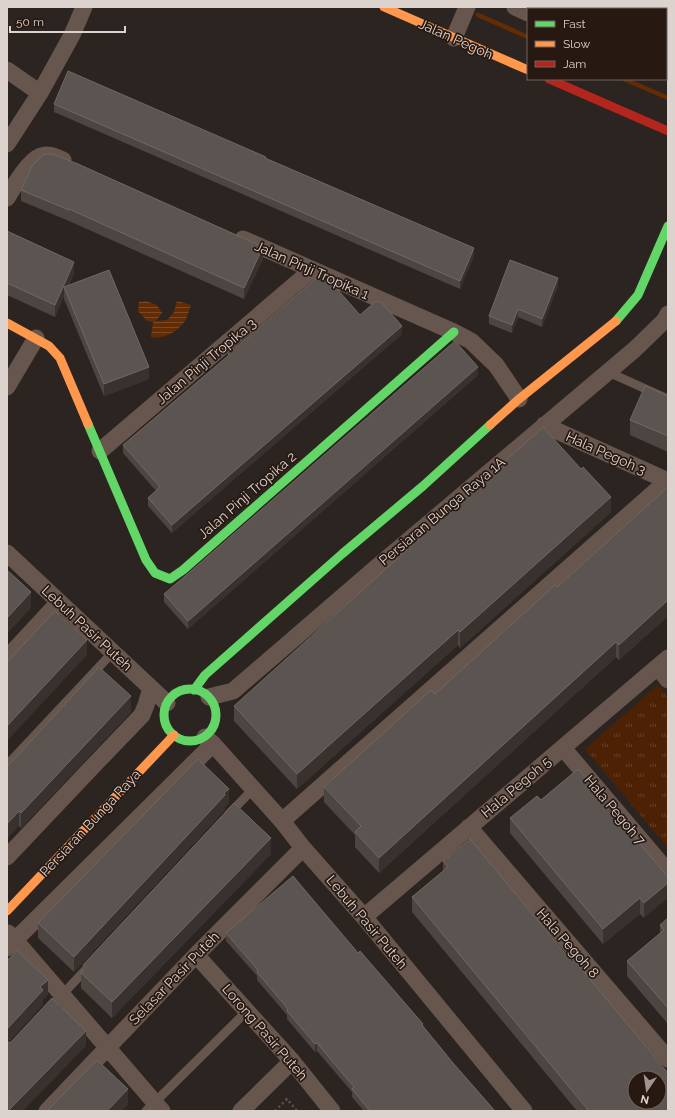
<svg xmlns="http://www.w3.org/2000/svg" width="675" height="1118" viewBox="0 0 675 1118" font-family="Raleway,sans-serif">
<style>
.park{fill:url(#park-tufts)}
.water{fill:url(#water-rules)}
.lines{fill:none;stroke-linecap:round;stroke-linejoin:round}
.stream{stroke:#642c04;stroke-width:4.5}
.path{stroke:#5e524b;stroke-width:2.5;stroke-dasharray:2 3;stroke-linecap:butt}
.lane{stroke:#66564d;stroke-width:9}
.street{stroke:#66564d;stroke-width:17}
.fast{stroke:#63d668;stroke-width:9}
.slow{stroke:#ff974d;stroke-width:9}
.jam{stroke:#b3261e;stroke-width:9}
.wall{fill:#4c4542}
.shaded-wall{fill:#39312e}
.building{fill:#5c5451;stroke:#706864;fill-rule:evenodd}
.labels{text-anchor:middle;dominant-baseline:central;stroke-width:3.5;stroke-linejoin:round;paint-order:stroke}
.street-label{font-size:14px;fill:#ddd3ce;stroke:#271912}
</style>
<defs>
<pattern id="park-tufts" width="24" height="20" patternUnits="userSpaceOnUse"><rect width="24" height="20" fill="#4d2104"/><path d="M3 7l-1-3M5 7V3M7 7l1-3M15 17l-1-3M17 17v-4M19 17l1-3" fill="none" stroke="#664027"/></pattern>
<pattern id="water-rules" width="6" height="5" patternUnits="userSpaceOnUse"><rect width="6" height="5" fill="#642c04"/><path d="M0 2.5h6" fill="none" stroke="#7a4a27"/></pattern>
</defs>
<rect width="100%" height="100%" fill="#2c2420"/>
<path class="park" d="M658 685 668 698V848L585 749Z"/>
<path class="water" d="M146 301 157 305 162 313 156 321 167 320 174 312 177 301 191 305C189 310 188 316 185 321 177 332 165 339 151 337L153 322 147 321 138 311 139 302Z"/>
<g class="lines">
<path class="stream" d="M478 15 528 37
M624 79 668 98"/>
<path class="path" d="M275 1111 287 1099 297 1111"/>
<path class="lane" d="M565 9 566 7
M666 43 668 44
M608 372 668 399
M7 765 113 652
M229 814 253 789
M47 1011 89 966
M146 1111 247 1011"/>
<path class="street" d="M515 7 528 13
M629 9 630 7
M454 38 467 7
M7 70 40 93
M666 70 668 71
M7 144 40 93 72 35 84 7
M7 198C14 186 28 161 41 156 49 153 56 157 63 160
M243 239 454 332 471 341 496 365 519 399
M7 387 36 338
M544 425 668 481
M100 451 312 270
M7 553 167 703
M7 658 59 602
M658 667 668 680
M209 697 233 691 377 567 634 350 665 320 668 314
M205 737 213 744 282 821 303 848 364 917 524 1111
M563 748 668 872
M282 821 667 481
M469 827 668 1059
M7 857 95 764 142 715 146 705 151 688
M364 917 668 658
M8 933 15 940 162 1111
M7 948 213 744
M196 955 292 1061 332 1111
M47 1111 196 955 303 848
M241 1111 292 1061"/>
<path class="fast" d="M616 321 638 295 668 226
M88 424 146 560 155 573 170 579 183 570 454 332
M164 715a26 26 0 1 1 52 0a26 26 0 1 1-52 0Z
M194 690 205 675 342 554 423 486 490 425"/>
<path class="slow" d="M384 7 528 70
M7 323 49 346 60 358 88 424
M490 425 519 399 616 321
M7 911 174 735"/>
<path class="jam" d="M549 79 668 131"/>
</g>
<path class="wall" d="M54 104 474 256 460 289 54 112Z
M21 190 263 259 244 299 69 221 21 201Z
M7 231 74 273 69 285 149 379 104 396 64 299V296L55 317 7 295Z
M558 286 542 327 518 317 512 333 489 324V316Z
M360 315 402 334 172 533 148 506V498L156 491 123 453V445L228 356V354Z
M668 365V384L667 383V368Z
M478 375 188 629 164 602V594Z
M668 396V452L630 435V420Z
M668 487V616L619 660 616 657 379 873 355 847V835L324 802V787L435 694 557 587Z
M611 512 460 648 458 645 297 789 234 721V706Z
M131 712 21 828 19 826 7 767Z
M541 800 668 877 644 918 640 914 603 944 510 833V818Z
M229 804 225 807V810L74 972 38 938V923Z
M271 854 112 1018 81 988V973L83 971V965Z
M443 861 668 1077V1111H577L412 912V897L443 872Z
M668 918V1024L627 976V961L660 933V925Z
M226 933 358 953 423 1027 453 1063 495 1111H364L352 1097V1092L317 1051 315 1052 287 1019V1015L257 980V976L226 941Z"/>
<path class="shaded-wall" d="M263 247V259L244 299V288Z
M474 248V256L460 289V281Z
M74 262V273L66 292 64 287V296L55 317V305Z
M558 278V286L542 327V319Z
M518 309V317L512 333V325Z
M402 326V334L172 533V525Z
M149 367V379L104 396V384Z
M478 367V375L188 629V621Z
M611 497V512L460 648V632Z
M31 592V608L7 634V618Z
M668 600V616L619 660V645Z
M458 630V645L297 789V774Z
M87 640V655L7 741V726Z
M616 642V657L379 873V858Z
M131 696V712L21 828V813Z
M229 789V804L225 807V810L74 972V957Z
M19 811V826L7 839V824Z
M271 838V854L112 1018V1002Z
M668 883V898L644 918V903Z
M640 898V914L603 944V929Z
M48 980V995L43 1000V1005L7 1044V1029L40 987Z
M86 1031V1046L23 1111H8Z
M317 1043V1051L315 1052V1044Z
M128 1089V1105L122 1111H107Z"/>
<path class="building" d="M68 71 266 157 265 158 474 248 460 281 54 104Z
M45 154H53L78 164 263 247 244 288 69 209V210L21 190 32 166 42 156Z
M7 231 74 262 55 305 7 283Z
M510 260 558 278 542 319 518 309 512 325 489 316Z
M109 270 149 367 104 384 64 287Z
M319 276 330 281 360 315 376 301 382 303 402 326 172 525 148 498 160 487 123 445 229 355 228 354Z
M455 341 478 367 188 621 164 594 191 571Z
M645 386 668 396V436L630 420Z
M543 427 581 469 583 467 611 497 460 632 458 630 297 774 234 706Z
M668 487V600L619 645 616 642 379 858 355 832 361 826 324 787 431 690 435 694 555 585 557 587Z
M7 570 31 592 7 618Z
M55 611 87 640 7 726V662Z
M99 667 131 696 21 813 19 811 7 824V767Z
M198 759 229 789 224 793 225 795 74 957 38 923Z
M578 769 668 877V883L644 903 640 898 603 929 510 818 537 796 541 800Z
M234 803 271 838 112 1002 81 973 85 968 83 965Z
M470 839 573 963 575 961 668 1073 665 1075 668 1078V1111H589L412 897 448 867 443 861ZM635 1078H659V1102H635Z
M293 876 358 953 360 951 423 1024 422 1025 453 1063 495 1111H370L352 1089 354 1087 317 1043 315 1044 287 1011 288 1009 257 972 258 970 226 933Z
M668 918V1008L627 961 664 930 660 925Z
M17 950 48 980 40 987 43 990 7 1029V961Z
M52 998 86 1031 8 1111H7V1043L11 1042Z
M97 1060 128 1089 107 1111H47Z
M150 1109 152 1111H147Z"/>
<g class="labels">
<g class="street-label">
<text transform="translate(456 39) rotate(24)">Jalan Pegoh</text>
<text transform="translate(312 270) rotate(24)">Jalan Pinji Tropika 1</text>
<text transform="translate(206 361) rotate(-40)">Jalan Pinji Tropika 3</text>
<text transform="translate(606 453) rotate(24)">Hala Pegoh 3</text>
<text transform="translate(247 495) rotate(-41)">Jalan Pinji Tropika 2</text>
<text transform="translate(442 511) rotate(-40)">Persiaran Bunga Raya 1A</text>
<text transform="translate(87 628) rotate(43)">Lebuh Pasir Puteh</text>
<text transform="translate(516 787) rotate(-40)">Hala Pegoh 5</text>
<text transform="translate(615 810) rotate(50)">Hala Pegoh 7</text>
<text transform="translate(90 823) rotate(-47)">Persiaran Bunga Raya</text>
<text transform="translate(367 922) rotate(50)">Lebuh Pasir Puteh</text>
<text transform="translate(568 943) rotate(49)">Hala Pegoh 8</text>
<text transform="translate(174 978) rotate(-46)">Selasar Pasir Puteh</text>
<text transform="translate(265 1032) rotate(49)">Lorong Pasir Puteh</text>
</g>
</g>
<rect width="675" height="1118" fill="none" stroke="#ddd3ce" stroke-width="16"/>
<rect x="527" y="8" width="140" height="72" fill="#271912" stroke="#70635d"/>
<rect x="535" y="21" width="20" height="6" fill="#63d668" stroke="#70635d"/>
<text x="563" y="28" font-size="12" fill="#ddd3ce">Fast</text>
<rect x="535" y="41" width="20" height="6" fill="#ff974d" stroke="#70635d"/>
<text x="563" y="48" font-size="12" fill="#ddd3ce">Slow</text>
<rect x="535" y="61" width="20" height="6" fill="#b3261e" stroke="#70635d"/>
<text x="563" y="68" font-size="12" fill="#ddd3ce">Jam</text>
<g transform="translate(647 1090) rotate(193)"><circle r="19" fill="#271912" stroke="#70635d"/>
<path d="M0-3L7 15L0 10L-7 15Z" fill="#9f9691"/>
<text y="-6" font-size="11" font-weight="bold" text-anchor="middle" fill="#ddd3ce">N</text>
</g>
<path d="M10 26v6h115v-6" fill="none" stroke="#ddd3ce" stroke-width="2"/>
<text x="16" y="26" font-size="12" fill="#ddd3ce" stroke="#271912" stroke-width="3" paint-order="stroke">50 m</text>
</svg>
